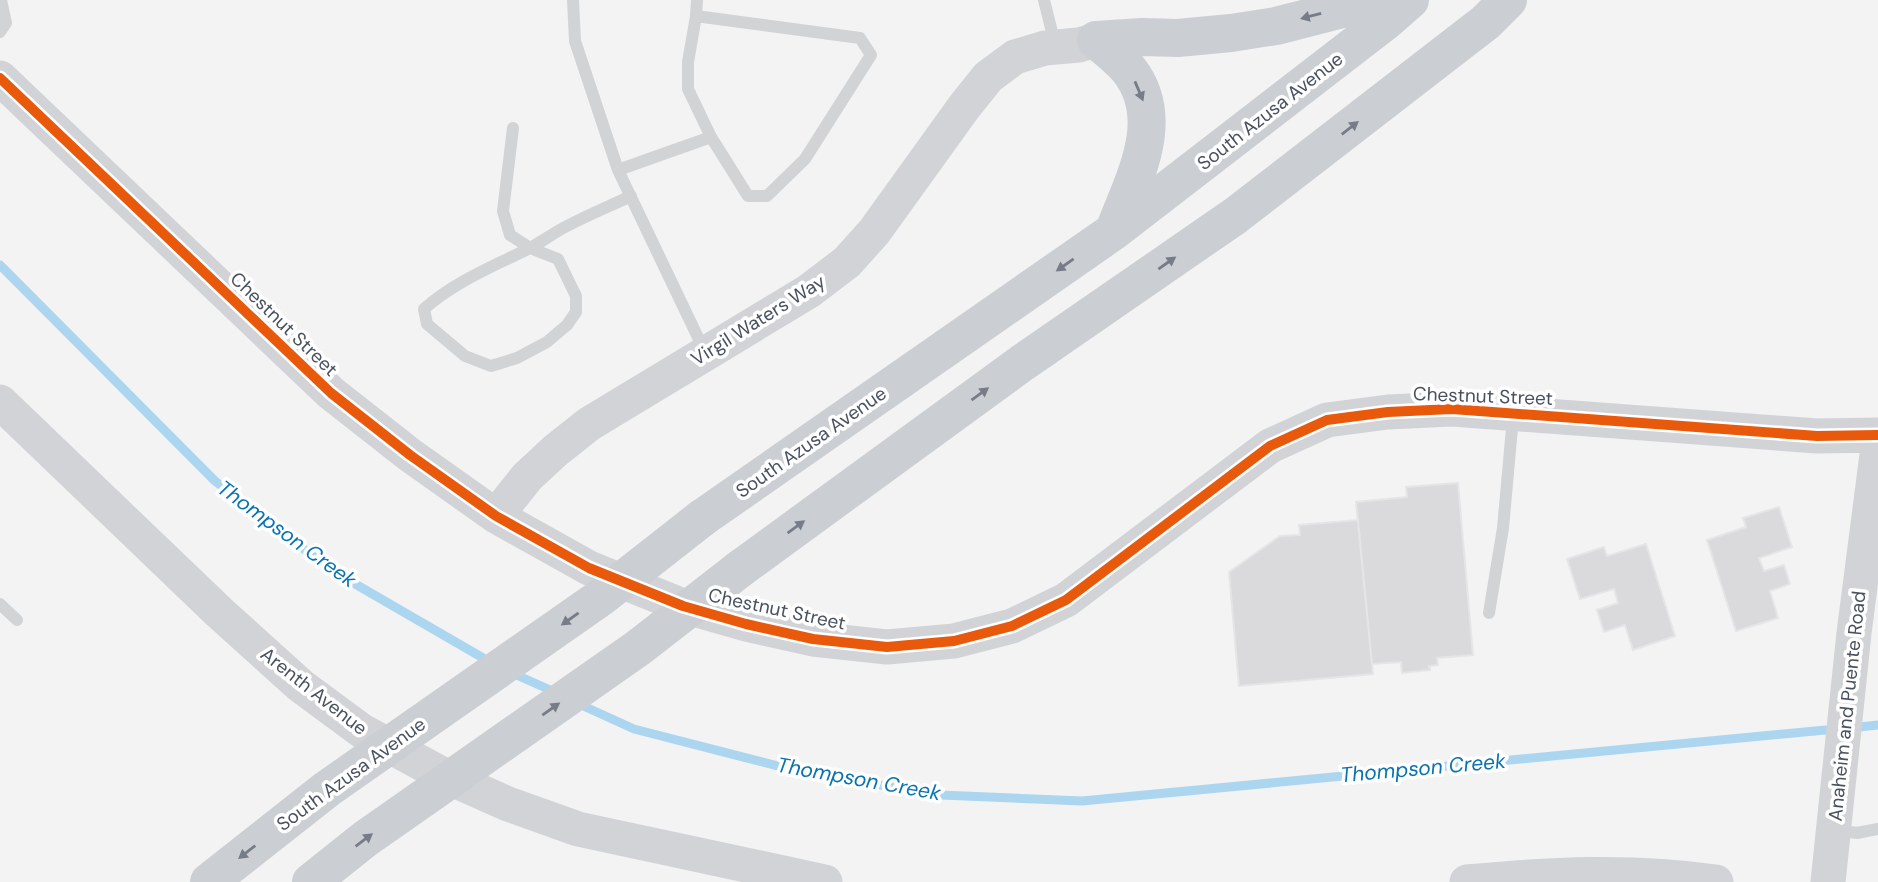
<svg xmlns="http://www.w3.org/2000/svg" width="1878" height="882" viewBox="0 0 1878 882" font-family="'DM Sans',sans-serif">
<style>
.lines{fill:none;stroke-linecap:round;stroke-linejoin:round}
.stream{stroke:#acd6f0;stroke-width:9}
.building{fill:#dadadc;stroke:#e4e5e6;stroke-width:2}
.lane{stroke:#d1d3d5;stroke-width:12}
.secondary{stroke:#d1d3d7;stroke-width:35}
.primary{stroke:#cbced3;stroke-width:38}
.primary-bridge{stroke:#cbced3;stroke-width:38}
.cycleway-casing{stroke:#fff;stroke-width:15}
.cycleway{stroke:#e8590c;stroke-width:10}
.oneway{fill:#767d88}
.labels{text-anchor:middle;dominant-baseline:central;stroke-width:7;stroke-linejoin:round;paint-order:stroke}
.street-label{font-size:19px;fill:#495160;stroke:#fff}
.water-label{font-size:21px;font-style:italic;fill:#0973b2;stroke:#fff}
</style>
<rect width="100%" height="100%" fill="#f3f3f3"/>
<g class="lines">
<path class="stream" d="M0 265 215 481 331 570 490 662
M512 673 557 693
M579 704 634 729 801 772 941 795 1082 801 1836 729
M1850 728 1878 725"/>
</g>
<path class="building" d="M1458 483 1473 655 1437 658 1438 665 1429 666 1430 670 1402 673 1401 662 1372 664 1356 502 1407 497 1406 487Z
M1779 507 1792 547 1759 558 1764 571 1784 565 1790 584 1770 591 1778 618 1736 631 1707 540 1746 527 1743 518Z
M1358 520 1373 674 1239 686 1229 572 1280 536 1300 535 1299 525Z
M1646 544 1675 636 1633 650 1625 625 1604 632 1597 610 1618 603 1614 589 1580 599 1567 559 1604 547 1607 556Z"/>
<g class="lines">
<path class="lane" d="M573 0 575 41 618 170
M697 0 696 16 860 38 871 55 805 159 767 196H748L711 137 618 170 704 350
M1044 0 1055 44
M696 16 688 62V89L711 137
M0 32 6 23 1 0
M513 128 503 211 510 235 530 248 558 259 576 296V312L567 325 547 342 517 358 491 366 465 356 427 324 424 309C454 282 494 266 530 248 543 241 555 232 567 226 588 215 610 206 631 196
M0 604 17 620
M1489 613 1503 528 1513 417
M1837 830 1857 833 1878 829"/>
<path class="secondary" d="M0 78 331 393 410 455 496 516 589 568 683 606 746 624 813 639 887 647 954 641 1012 626 1066 600 1270 446 1327 420 1388 412 1452 409 1817 436 1878 435
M0 402 219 612 301 686 362 731 445 776 508 804 578 829 825 882
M496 516 527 477 555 451 589 424 809 291 847 262 874 232 964 107 988 77 1015 57 1045 48 1079 45 1096 40
M1467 882C1550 874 1633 870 1716 882
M1828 882 1854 633 1878 447"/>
<path class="primary" d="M1096 40 1142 37 1178 38 1231 33 1276 26 1377 0
M1096 40C1107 49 1120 59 1129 70 1168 120 1133 180 1114 231
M702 518 1114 231 1386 21 1410 0
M741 568 1022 363 1235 216 1486 22 1508 0"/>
<path class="primary-bridge" d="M209 882 327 789 600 598 702 518
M311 882 365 839 638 648 741 568"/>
<defs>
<path id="cycleway" d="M0 78 331 393 410 455 496 516 589 568 683 606 746 624 813 639 887 647 954 641 1012 626 1066 600 1270 446 1327 420 1388 412 1452 409 1817 436 1878 435"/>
</defs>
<use href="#cycleway" class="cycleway-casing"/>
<use href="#cycleway" class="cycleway"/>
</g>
<defs><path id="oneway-solid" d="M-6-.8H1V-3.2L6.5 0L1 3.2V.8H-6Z" transform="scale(1.75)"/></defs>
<g class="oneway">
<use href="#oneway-solid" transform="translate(1311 16) rotate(165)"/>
<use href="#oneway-solid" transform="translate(1139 91) rotate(67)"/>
<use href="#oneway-solid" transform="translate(1350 128) rotate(-38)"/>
<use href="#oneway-solid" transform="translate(1167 263) rotate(-35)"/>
<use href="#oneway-solid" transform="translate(1065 265) rotate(145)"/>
<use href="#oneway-solid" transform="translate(980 394) rotate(-36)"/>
<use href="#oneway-solid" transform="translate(796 527) rotate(-36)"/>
<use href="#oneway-solid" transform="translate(570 619) rotate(145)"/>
<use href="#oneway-solid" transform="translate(551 709) rotate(-35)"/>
<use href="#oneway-solid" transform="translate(364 840) rotate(-37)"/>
<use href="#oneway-solid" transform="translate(247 852) rotate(142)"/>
</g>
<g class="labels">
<g class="street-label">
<text transform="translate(1270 111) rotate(-38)">South Azusa Avenue</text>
<text transform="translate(758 320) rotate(-32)">Virgil Waters Way</text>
<text transform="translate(284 324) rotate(44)">Chestnut Street</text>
<text transform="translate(1483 396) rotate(2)">Chestnut Street</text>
<text transform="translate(811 442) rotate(-35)">South Azusa Avenue</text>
<text transform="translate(777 609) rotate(12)">Chestnut Street</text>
<text transform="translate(314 691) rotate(38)">Arenth Avenue</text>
<text transform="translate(1847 706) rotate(-84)">Anaheim and Puente Road</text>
<text transform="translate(351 774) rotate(-36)">South Azusa Avenue</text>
</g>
<g class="water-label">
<text transform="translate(287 534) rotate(36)">Thompson Creek</text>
<text transform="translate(1423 768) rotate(-5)">Thompson Creek</text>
<text transform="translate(859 779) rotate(10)">Thompson Creek</text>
</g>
</g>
</svg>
